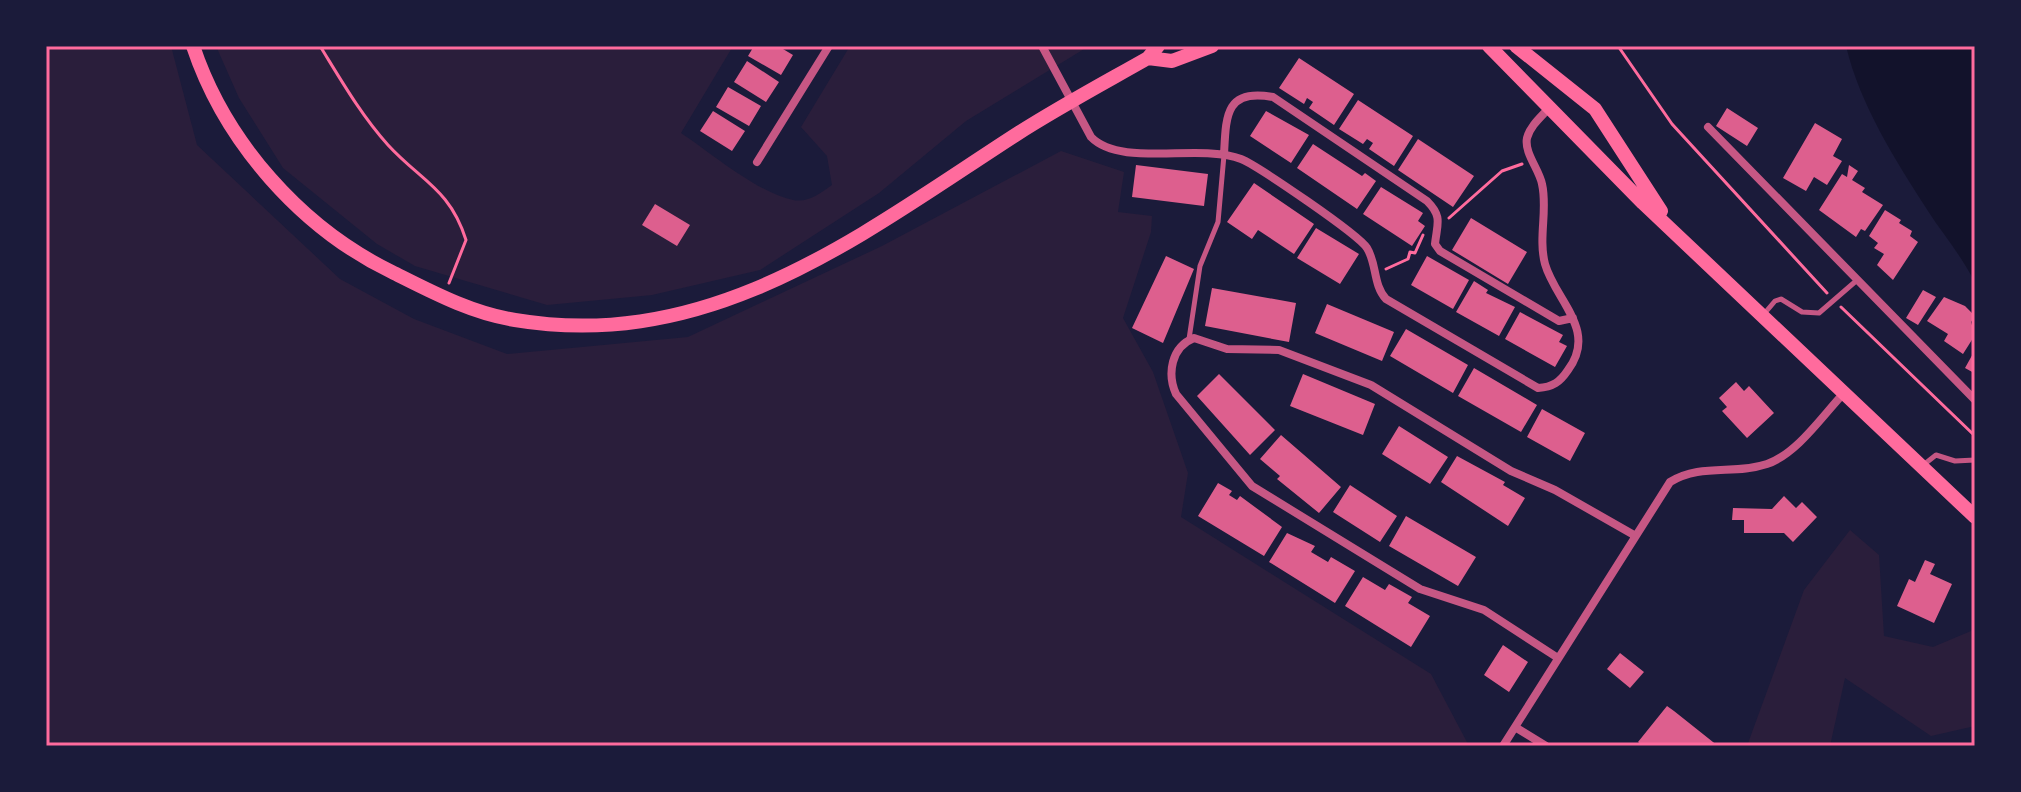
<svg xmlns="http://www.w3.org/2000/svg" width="2021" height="792" viewBox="0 0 2021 792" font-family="Roboto,sans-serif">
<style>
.green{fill:#2a1e3b}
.water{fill:#12122b}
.building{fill:#dd5f8e}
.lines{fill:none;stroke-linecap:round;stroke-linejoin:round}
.path{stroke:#ff6b9d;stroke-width:3}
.service{stroke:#c65784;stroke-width:5}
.minor{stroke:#c65784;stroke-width:8}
.secondary{stroke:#ff6b9d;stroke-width:14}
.neatline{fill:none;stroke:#ff6b9d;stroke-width:3}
</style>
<rect width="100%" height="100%" fill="#1b1b3a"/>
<path class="green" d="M46 46H171L197 145 340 279 414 319 507 354 688 337 882 246 1061 151 1124 172 1118 212 1152 216 1151 232 1123 318 1153 372 1188 473 1181 517 1431 674 1469 746H46Z
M216 46H733L681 133C711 153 758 193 793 200 809 203 820 193 832 185L827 156 801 127 850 46H1089L966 121 879 193 760 270 652 295 547 305 415 266 377 244 283 168 239 98Z
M1850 530 1879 555 1884 636 1933 647 1971 631 1975 625V726L1931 736 1845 678 1830 746H1747L1804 590Z"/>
<path class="water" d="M1846 46H1975V283C1962 256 1944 236 1928 211 1896 161 1860 105 1846 46Z"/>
<path class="building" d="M754 46H778L793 55 781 75 748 56Z
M1299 58 1354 94 1334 125 1309 108 1313 102 1307 98 1304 104 1279 88Z
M747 61 779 82 766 102 734 82Z
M728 87 761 106 749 126 716 107Z
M1358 100 1413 136 1394 166 1369 149 1373 143 1367 139 1363 144 1339 129Z
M1727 108 1758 128 1747 146 1716 126Z
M713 111 745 131 732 151 700 131Z
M1266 111 1309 135 1291 163 1250 136Z
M1815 123 1842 139 1833 156 1842 161 1827 185 1814 177 1806 191 1783 178Z
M1418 139 1474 176 1453 207 1398 170Z
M1313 144 1362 176 1365 173 1376 181 1357 209 1297 168Z
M1136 165 1208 174 1204 206 1132 197Z
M1849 165 1858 171 1852 180 1865 188 1862 192 1883 205 1865 231 1861 229 1856 237 1819 210 1842 174 1847 177Z
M1254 183 1314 224 1294 254 1258 230 1252 239 1227 222Z
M1381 187 1423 213 1418 221 1425 226 1412 246 1363 214Z
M655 204 690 225 677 246 642 225Z
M1885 210 1901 220 1899 223 1912 231 1910 236 1918 242 1893 280 1877 265 1884 254 1874 248 1878 243 1869 236Z
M1471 218 1527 252 1508 284 1452 250Z
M1316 228 1359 254 1340 284 1297 258Z
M1166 256 1194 269 1163 343 1132 328Z
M1427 256 1469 280 1453 309 1411 285Z
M1474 281 1488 290 1486 293 1515 307 1499 336 1456 312Z
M1212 288 1296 303 1289 342 1205 326Z
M1923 290 1936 297 1918 325 1906 318Z
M1944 297 1965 306 1975 316 1971 322 1975 335 1963 354 1944 341 1948 334 1927 321Z
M1327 304 1394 332 1382 361 1315 333Z
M1520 312 1563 335 1559 342 1567 346 1555 367 1505 339Z
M1406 329 1468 365 1453 393 1390 356Z
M1975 350V372L1974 373 1965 368Z
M1474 368 1537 405 1521 432 1458 396Z
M1219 374 1275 430 1250 455 1197 396Z
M1303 374 1375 404 1363 435 1290 406Z
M1736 382 1744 391 1749 386 1774 413 1747 438 1722 411 1727 407 1719 398Z
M1542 409 1585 433 1570 461 1527 437Z
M1399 426 1448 457 1430 484 1382 454Z
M1281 435 1341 487 1319 513 1277 479 1280 476 1260 459Z
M1457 456 1505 482 1503 485 1525 498 1508 526 1441 482Z
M1218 483 1232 491 1229 495 1237 500 1240 496 1282 527 1264 556 1198 516Z
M1350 485 1397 516 1380 542 1333 512Z
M1784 496 1796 508 1802 502 1817 517 1793 542 1784 533H1744V520H1732L1733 508 1772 509Z
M1406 516 1476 557 1458 586 1389 546Z
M1287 533 1315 546 1311 552 1328 562 1331 557 1355 571 1335 603 1269 562Z
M1925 560 1935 564 1930 574 1952 584 1934 623 1897 606 1909 579 1915 582Z
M1363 577 1385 590 1389 584 1412 597 1408 603 1430 616 1411 647 1345 606Z
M1503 645 1528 662 1509 692 1484 675Z
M1620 653 1644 672 1630 688 1607 669Z
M1667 706 1674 711 1718 746H1643L1638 742Z"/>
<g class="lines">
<path class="path" d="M320 46C341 80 361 115 388 145 421 181 450 189 466 240L449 283
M1618 46 1672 124 1827 293
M1449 218 1502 171 1522 164
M1386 269 1408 259 1410 252 1415 253 1423 235
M1841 307 1975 436"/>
<path class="service" d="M1764 314 1775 301 1781 299 1802 312 1819 313 1856 281
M1189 339 1200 266 1218 222 1224 155
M1922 466 1936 455 1955 461 1975 460"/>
<path class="minor" d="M1042 46 1091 137C1121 168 1200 143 1241 159 1258 166 1358 234 1367 248 1377 264 1373 285 1386 299L1538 388C1553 387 1560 382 1568 370 1598 330 1555 300 1545 264 1538 237 1548 210 1542 184 1539 169 1524 153 1527 138 1530 126 1541 117 1549 108
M1708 127 1975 400
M1224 155C1226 116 1225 88 1273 97L1427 201C1443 217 1437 224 1435 244L1440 251 1559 321 1573 318
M757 162 829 46
M1558 658 1484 610 1420 589 1252 486 1176 394C1167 374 1171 347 1194 338L1227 349 1279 350 1371 385 1511 471 1555 490 1634 535
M1515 727 1546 746
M1503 746 1670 482C1701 463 1734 475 1767 464 1797 454 1823 415 1844 393"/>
<path class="secondary" d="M193 46C225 142 301 228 392 272 432 292 471 313 515 320 713 353 862 234 1017 134 1059 107 1104 83 1148 58L1158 46
M1489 46 1643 203 1975 517
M1516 46 1595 109 1661 211
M1148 58 1172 61 1212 46"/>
</g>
<rect width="2021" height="792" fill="none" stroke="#1b1b3a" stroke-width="96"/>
<rect x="48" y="48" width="1925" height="696" class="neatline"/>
</svg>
